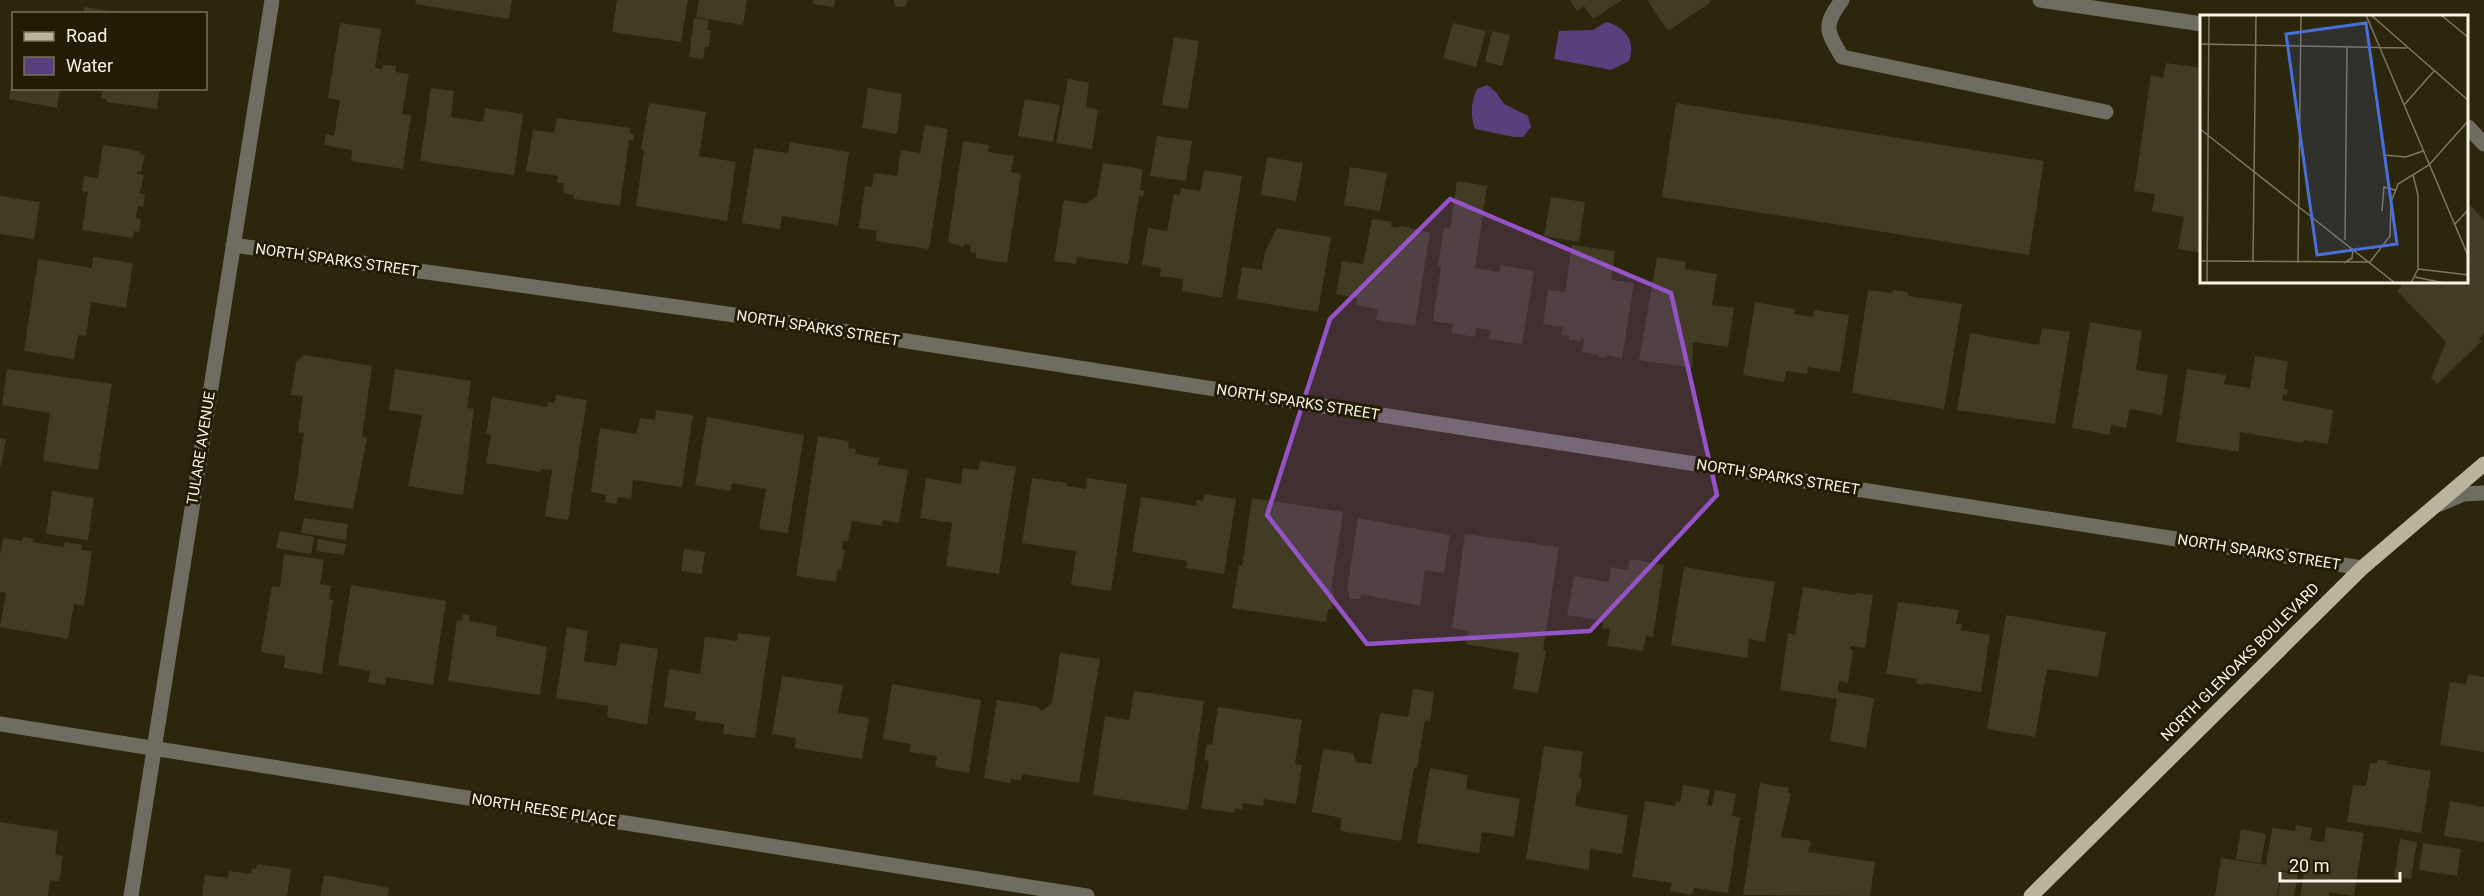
<svg xmlns="http://www.w3.org/2000/svg" width="2484" height="896" viewBox="0 0 2484 896" font-family="Roboto,sans-serif">
<style>
.water{fill:#57407b}
.building{fill:#413c23}
.lines{fill:none;stroke-linecap:round;stroke-linejoin:round}
.minor{stroke:#6f6d61;stroke-width:15}
.major{stroke:#b9b49b;stroke-width:15}
.marked{fill:#9454c7;fill-opacity:0.2;stroke:#9454c7;stroke-width:4.5;stroke-linejoin:round}
.labels{text-anchor:middle;dominant-baseline:central;stroke-width:6;stroke-linejoin:round;paint-order:stroke}
.street-label{font-size:15px;fill:#f8f4e5;stroke:#221c04}
.inset-road{fill:none;stroke:#7e7863;stroke-width:1.5}
.view{fill:#496fdb;fill-opacity:0.15;stroke:#496fdb;stroke-width:3}
.inset-edge{fill:none;stroke:#f8f4e5;stroke-width:3}
</style>
<rect width="100%" height="100%" fill="#2c260d"/>
<path class="water" d="M1606 22C1626 27 1636 42 1629 61L1611 70 1554 59 1559 31 1593 30Z
M1487 85 1496 92 1504 104 1528 116 1531 127 1523 137H1514L1475 129C1470 115 1471 102 1477 89Z"/>
<path class="building" d="M416 0H512L509 19 415 4Z
M617 0H688L681 42 612 32Z
M699 0H747L743 25 696 17Z
M813 0H835L834 7 813 4Z
M894 0H908L905 6 895 7Z
M1570 0H1622L1593 19 1584 6 1577 11Z
M1647 0H1710L1711 2 1668 31Z
M84 7 116 12 115 14H83Z
M694 18 709 20 707 30H711L709 47H705L703 59 689 57Z
M340 23 381 29 375 68 382 69 383 65 396 66 395 72 409 74 402 114 411 115 403 169 351 161 352 150 324 145 326 134 334 136 340 100 328 98Z
M1453 23 1486 31 1476 67 1443 58Z
M1492 31 1510 35 1502 66 1485 62Z
M1174 37 1199 41 1188 109 1162 105Z
M2166 63 2202 68V253L2178 249 2184 217 2152 211 2155 194 2134 191 2151 75 2163 78Z
M12 78 14 88H60L57 108 9 99Z
M1068 79 1089 83 1086 107 1098 110 1092 149 1056 143Z
M103 88H160L157 109 107 102V99L101 98Z
M431 88 454 91 451 117 483 122 485 108 523 114 514 175 420 161Z
M868 88 902 94 897 134 862 128Z
M1025 99 1060 105 1053 142 1018 136Z
M649 103 706 112 699 156 736 162 727 221 636 206 644 150H641Z
M1676 103 2044 161 2029 255 1662 197Z
M557 118 631 128 630 134H634L633 141 629 140 620 206 574 199V195L563 193 564 183H557L558 176 526 171 533 130 554 133Z
M925 125 948 129 929 249 876 241 877 231 859 228 865 186 872 187 874 173 897 176 901 150 920 153Z
M1157 136 1192 141 1186 181 1150 176Z
M963 141 989 145 988 152 1014 156 1011 172 1021 174 1007 263 976 258V253L970 252 971 245 965 244 963 247 948 242Z
M790 142 849 152 838 225 782 216 780 229 742 223 754 148 788 153Z
M103 145 140 151V154L145 155 141 172 137 171V174L144 175 140 193 145 195 143 207 138 206 136 218 141 219 139 232 134 231 133 238 82 230 88 192 82 191 84 176 98 178Z
M1267 157 1303 163 1296 201 1261 195Z
M1103 163 1143 169 1140 190 1144 191 1143 197 1139 196 1128 264 1077 257 1076 264 1054 261 1064 200 1086 204 1097 196Z
M1350 167 1387 173 1380 211 1344 205Z
M1204 170 1242 176 1222 298 1182 291 1183 279 1160 276 1161 268 1142 265 1148 228 1167 231 1174 194 1180 195 1181 188 1200 191Z
M1457 181 1487 186 1475 268 1499 272 1501 265 1534 271 1522 344 1489 339 1491 330 1476 328 1475 337 1451 333 1453 324 1433 321 1441 266H1438L1444 228 1450 229Z
M0 196 40 202 34 239 0 234Z
M1551 197 1585 202 1579 242 1544 236Z
M2468 203 2484 220V333L2479 339 2482 341 2437 384 2431 378 2446 342 2397 291 2402 286 2398 282H2468Z
M1372 219 1392 222 1391 227 1397 228 1402 226 1430 233 1415 326 1376 320 1378 309 1356 305 1357 298 1336 294 1342 261 1363 264Z
M1277 228 1331 237 1318 312 1237 299 1242 267 1262 270 1265 251Z
M1572 245 1615 251 1611 280 1634 283 1622 358 1605 355V358L1598 357 1599 355 1582 352 1584 339 1581 338V341L1569 340V336L1561 335 1563 327 1543 324 1548 290 1565 292Z
M93 257 133 263 126 308 91 302 86 336 78 335 74 359 24 351 38 259 92 268Z
M1657 257 1686 262 1685 269 1717 274 1712 305 1734 308 1728 347 1693 342 1692 368 1639 360Z
M1868 290 1892 293 1893 290 1907 292 1909 296 1962 304 1944 409 1852 393Z
M1755 302 1795 309 1794 314 1813 317 1814 310 1849 315 1840 372 1808 367 1807 374 1786 371 1784 382 1743 375Z
M2090 322 2142 331 2136 370 2168 375 2162 415 2130 409 2126 428 2111 425 2110 435 2072 428Z
M2042 328 2070 332 2055 424 1957 410 1970 333 2039 345Z
M304 355 372 366 362 437 367 438 353 509 294 500 304 433 298 432 303 396 291 395 296 363Z
M2255 356 2288 361 2284 389H2288L2287 395 2283 394 2282 400 2333 410 2328 444 2304 440 2303 443 2240 432 2239 452 2176 442 2187 369 2226 375 2224 384 2250 388Z
M7 369 112 384 98 470 43 461 50 413 2 405Z
M395 369 471 381 467 408 474 409 463 495 408 486 422 415 389 410Z
M556 395 587 400 568 520 545 516 552 470 541 469 540 472 486 463 491 435 486 434 492 397 547 407 548 402 555 403Z
M656 410 693 415 682 487 633 480 631 499 618 497 616 504 605 502 606 495 591 492 600 428 636 434 640 418 655 420Z
M707 417 804 435 788 533 759 529 766 489 732 483 730 491 695 485Z
M818 436 849 441 848 448 856 449 855 454 879 458 878 465 908 470 899 523 883 520 882 526 852 521 848 541H843L842 549 845 550 841 570 838 569 836 582 796 576Z
M0 438 6 439 1 466H0Z
M980 461 1016 467 999 574 946 566 952 523 920 518 926 478 961 484 963 468 978 470Z
M1032 478 1067 483 1066 486 1086 489 1087 478 1127 484 1111 591 1071 585 1076 551 1022 543Z
M52 491 94 498 88 540 46 534Z
M1204 494 1236 499 1224 574 1186 568 1187 561 1132 552 1141 497 1196 506 1197 500 1203 501Z
M1252 498 1343 512 1331 592 1334 593 1332 609H1328L1326 622 1232 608 1239 565 1242 566Z
M304 518 348 524 346 540 301 533Z
M1358 518 1450 535 1444 573 1425 570 1420 606 1361 594 1360 599 1349 598V592L1347 591Z
M280 531 314 537 311 554 276 548Z
M1465 534 1559 547 1543 650 1546 651 1538 693 1513 689 1519 653 1466 644 1468 631 1452 628Z
M23 537 34 539 32 542 64 547 65 542 82 545 81 550 92 551 84 606 74 604 68 639 0 627 6 593 0 592V556L3 538 22 541Z
M318 539 346 544 344 555 316 551Z
M684 549 705 552 702 574 681 571Z
M284 554 324 560 320 584 331 586 329 599 333 600 322 674 284 668 285 656 261 652 272 586 280 587Z
M1630 559 1664 565 1653 637 1646 636 1643 651 1607 646 1610 629 1602 628 1603 621 1567 615 1574 576 1609 582 1611 567 1628 570Z
M1684 567 1775 582 1765 642 1749 639 1747 658 1671 645Z
M351 585 446 601 433 685 386 677 385 685 368 682 370 671 338 665Z
M1803 587 1855 595 1856 593 1873 595 1865 648 1851 646 1850 649 1853 650 1848 683 1839 681 1838 692 1874 698 1866 748 1830 741 1837 699 1780 690 1788 633 1795 635Z
M1898 602 1959 610 1956 624H1962L1961 630 1990 635 1981 692 1924 683V685L1916 683 1917 679 1886 674Z
M463 614 470 615 469 621 497 626 496 636 547 647 540 695 448 681 457 620 462 621Z
M2006 615 2106 632 2098 677 2047 669 2035 737 1987 729Z
M567 627 588 631 584 661 616 666 620 643 658 649 647 725 607 717 608 706 556 698Z
M738 633 770 637 755 738 723 734 724 724 695 720 696 712 664 707 669 669 700 674 705 637 737 641Z
M1060 653 1100 659 1079 783 1022 774 1021 780 1011 779 1010 783 984 778 997 700 1036 706 1042 711 1052 703Z
M2468 674 2484 677V752L2440 745 2450 682 2466 684Z
M782 676 843 685 838 713 869 718 862 759 795 748 796 738 772 734Z
M892 684 981 700 969 773 935 767 937 756 909 752 911 744 883 739Z
M1413 689 1434 692 1430 721 1425 720 1417 768H1414L1401 841 1340 831 1342 818 1312 812 1323 749 1353 753 1356 762 1371 764 1380 713 1408 717Z
M1134 691 1204 701 1188 810 1093 795 1105 716 1129 720Z
M1218 707 1302 720 1295 764 1302 765 1296 804 1264 799 1263 806 1243 803 1242 810 1235 808 1234 813 1201 808 1209 761 1204 760 1207 744 1212 745Z
M1544 746 1583 752 1579 778 1582 779 1580 793 1577 792 1575 806 1628 815 1622 854 1590 849 1589 870 1526 859Z
M2377 760 2388 761 2387 764 2431 771 2421 833 2347 822 2353 785 2366 786 2370 763H2377Z
M1430 768 1468 775 1466 789 1520 799 1514 837 1482 832 1479 853 1417 843Z
M1760 783 1789 788 1788 793H1791L1781 837 1811 841 1808 852 1875 862 1870 896 1743 895Z
M1683 785 1710 790 1707 805 1712 806 1715 790 1736 794 1732 816 1740 817 1728 893 1694 888 1692 895 1670 891 1672 883 1632 877 1645 801 1675 806 1676 801 1680 802Z
M2450 801 2484 807V842L2444 836Z
M0 822 58 831 55 855 63 856 59 882 50 880 48 896H0Z
M2296 825 2312 828 2310 840 2324 842 2326 827 2364 833 2354 896 2329 892V896H2300L2304 874 2281 870 2277 896H2215L2221 858 2266 865 2272 828 2295 831Z
M2241 829 2266 834 2261 863 2236 859Z
M2400 839 2417 842 2411 879 2394 877Z
M2423 843 2461 849 2457 876 2419 870Z
M257 864 291 869 287 896H202L205 875 228 878 229 871 251 874 252 868 256 869Z
M2282 872 2298 874 2294 896H2278Z
M324 875 389 888 388 896H320Z"/>
<g class="lines">
<path class="minor" d="M1842 0C1823 26 1826 30 1842 57L2106 112
M2040 0 2202 24
M2468 127 2484 144
M233 245 785 322 2362 568
M2440 504 2463 494 2484 493
M0 724 1087 896
M131 896 272 0"/>
<path class="major" d="M2031 896 2362 568 2484 464"/>
</g>
<path class="marked" d="M1450 199 1671 293 1717 495 1590 631 1367 644 1267 515 1330 319Z"/>
<g class="labels">
<g class="street-label">
<text transform="translate(337 260) rotate(8)">NORTH SPARKS STREET</text>
<text transform="translate(818 328) rotate(9)">NORTH SPARKS STREET</text>
<text transform="translate(1298 402) rotate(9)">NORTH SPARKS STREET</text>
<text transform="translate(201 448) rotate(-81)">TULARE AVENUE</text>
<text transform="translate(1778 477) rotate(9)">NORTH SPARKS STREET</text>
<text transform="translate(2259 552) rotate(9)">NORTH SPARKS STREET</text>
<text transform="translate(2240 662) rotate(-45)">NORTH GLENOAKS BOULEVARD</text>
<text transform="translate(544 810) rotate(9)">NORTH REESE PLACE</text>
</g>
</g>
<g transform="translate(2200 15)">
<rect width="268" height="268" fill="#2c260d"/>
<path class="inset-road" d="M166 0 269 243M171 0 269 86M241 0 269 23M0 29 207 33M204 90 234 56M0 114 195 268M184 140 206 142 223 136M182 196 184 172 195 175M254 210 269 194M145 225 147 31M0 246 170 247 190 221 191 187 198 169 229 150 269 105M53 247 56 0M98 248 101 0M144 248 152 243 153 234M218 254 269 260M215 262 244 268M7 268 9 0M211 268 218 254V180L213 160"/>
<path class="view" d="M166 8 197 229 117 240 86 19Z"/>
<rect width="268" height="268" class="inset-edge"/>
</g>
<rect x="12" y="12" width="195" height="78" fill="#221c04" stroke="#78725e" stroke-width="1.5"/>
<rect x="24" y="32" width="30" height="9" fill="#b9b49b" stroke="#78725e" stroke-width="1.5"/>
<text x="66" y="42" font-size="18" fill="#f8f4e5">Road</text>
<rect x="24" y="57" width="30" height="18" fill="#57407b" stroke="#78725e" stroke-width="1.5"/>
<text x="66" y="72" font-size="18" fill="#f8f4e5">Water</text>
<path d="M2280 872v9h120v-9" fill="none" stroke="#f8f4e5" stroke-width="3"/>
<text x="2289" y="872" font-size="18" fill="#f8f4e5" stroke="#221c04" stroke-width="4.5" paint-order="stroke">20 m</text>
</svg>
